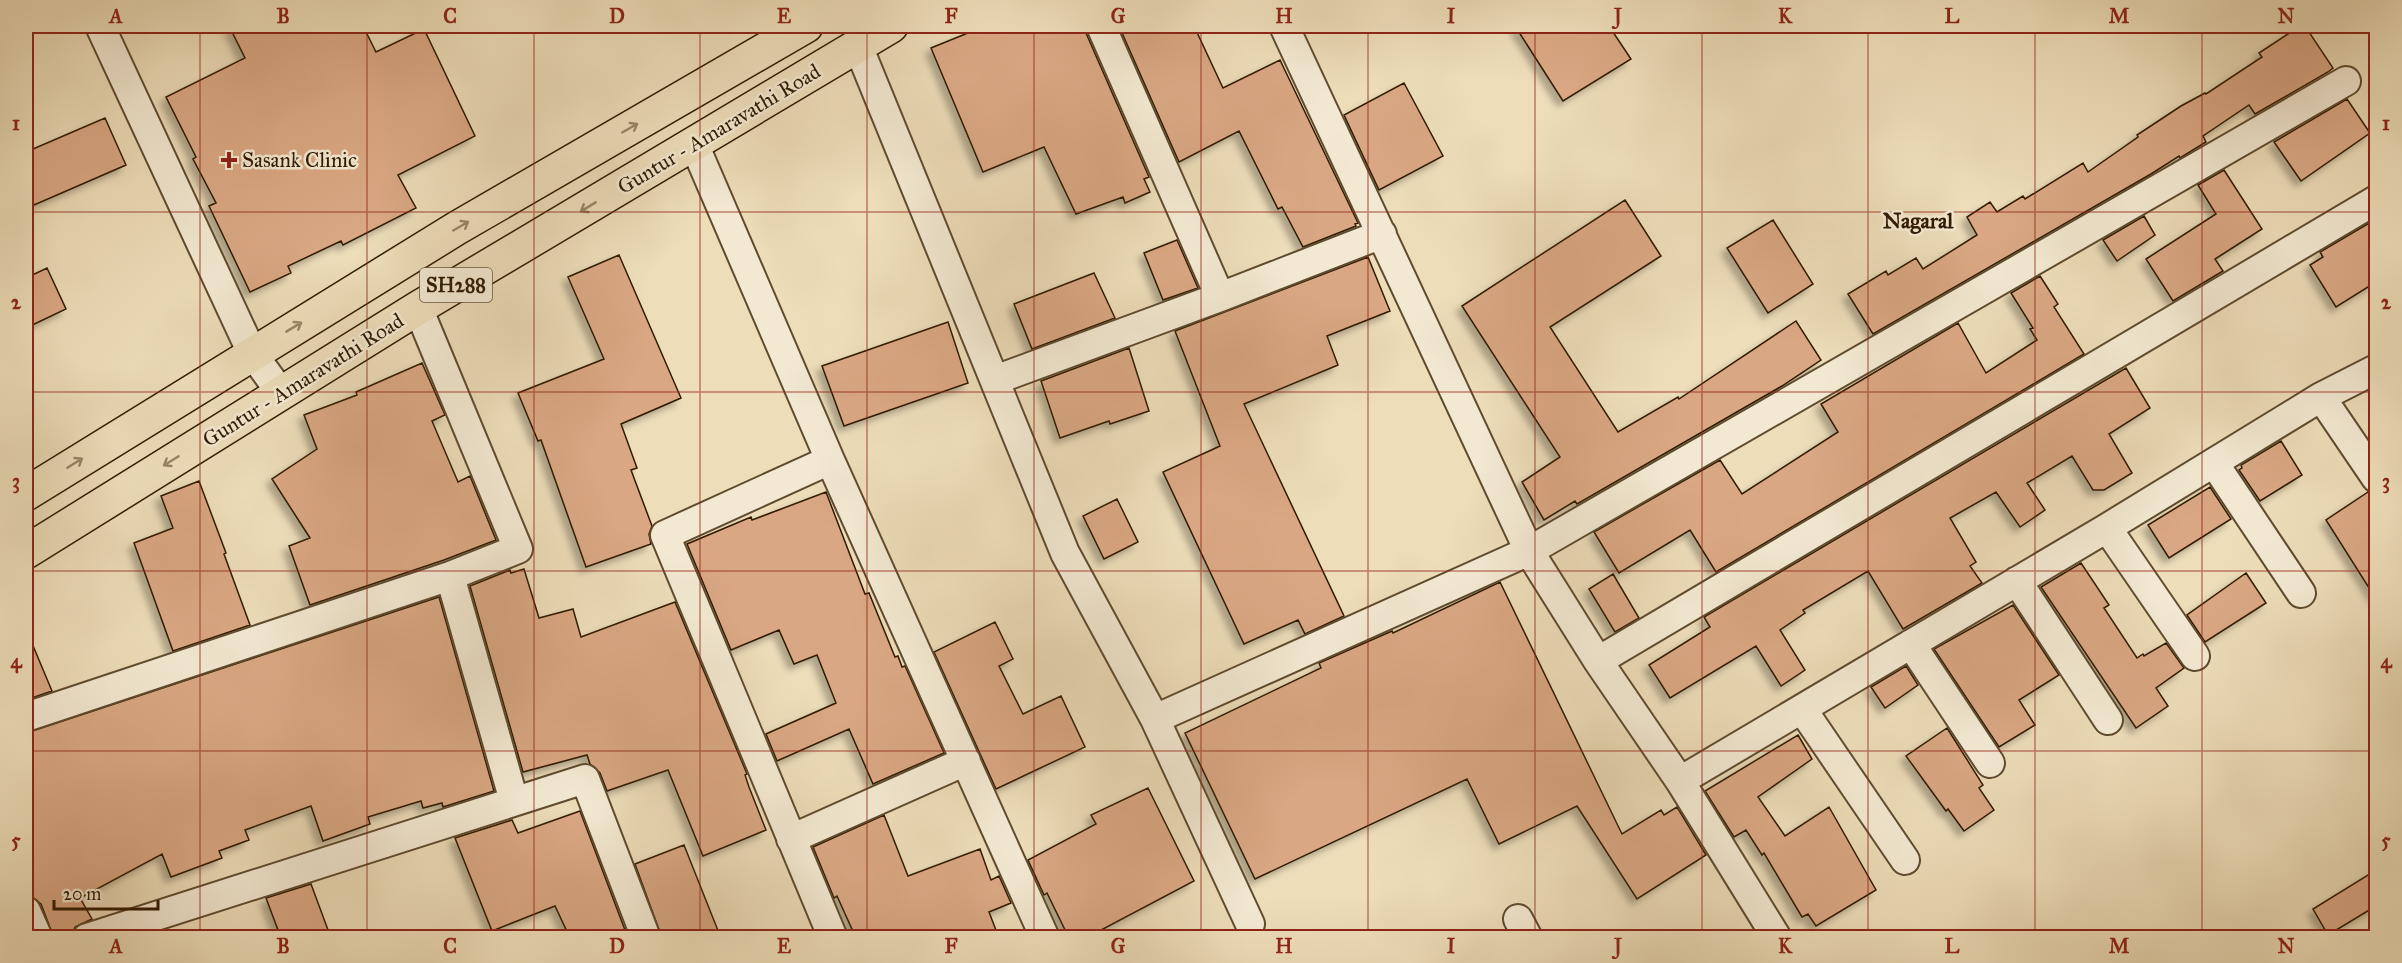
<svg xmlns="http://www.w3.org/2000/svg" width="2402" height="963" viewBox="0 0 2402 963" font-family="'IM FELL Great Primer',serif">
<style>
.building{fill:#d9a783;stroke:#301a00;stroke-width:1.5;filter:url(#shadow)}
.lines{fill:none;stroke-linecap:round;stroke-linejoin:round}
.minor-casing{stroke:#5f4b2e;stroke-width:32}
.primary-casing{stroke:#301a00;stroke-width:36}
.minor{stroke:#f3e9d2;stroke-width:28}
.primary{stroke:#edddb9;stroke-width:33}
.oneway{stroke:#988566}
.grid{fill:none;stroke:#8f2418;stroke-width:1.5;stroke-opacity:0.55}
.poi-dot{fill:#8f2418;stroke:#f3e9d2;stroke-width:2}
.labels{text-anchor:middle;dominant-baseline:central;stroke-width:5;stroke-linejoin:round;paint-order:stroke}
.shield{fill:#f3e9d2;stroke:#6a583f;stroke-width:1.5}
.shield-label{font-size:20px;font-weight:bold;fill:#301a00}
.street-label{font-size:21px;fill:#301a00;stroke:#f3e9d2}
.poi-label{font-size:21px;fill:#301a00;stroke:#f3e9d2;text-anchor:start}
.neighbourhood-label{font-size:22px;font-weight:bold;fill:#301a00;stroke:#f3e9d2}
.neatline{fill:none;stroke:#8f2418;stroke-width:2}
.grid-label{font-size:20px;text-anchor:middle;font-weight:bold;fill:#8f2418}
</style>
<defs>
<filter id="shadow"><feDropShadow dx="-5.5" dy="5.5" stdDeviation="3" flood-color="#0004"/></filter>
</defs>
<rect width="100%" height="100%" fill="#edddb9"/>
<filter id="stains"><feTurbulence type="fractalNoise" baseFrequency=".00333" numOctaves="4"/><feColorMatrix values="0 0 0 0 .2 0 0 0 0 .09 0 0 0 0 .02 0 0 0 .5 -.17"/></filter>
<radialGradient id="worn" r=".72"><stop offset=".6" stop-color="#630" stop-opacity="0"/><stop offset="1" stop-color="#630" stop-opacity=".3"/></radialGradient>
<path class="building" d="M229 26H363L376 52 424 29 475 136 398 175 416 208 343 245 341 241 288 266 291 273 250 292 209 206 216 203 193 159 196 157 166 97 245 58Z
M985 26H1085L1086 33 1149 177 1144 179 1150 192 1125 203 1123 197 1076 214 1044 147 983 172 931 48Z
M1119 26H1194L1223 88 1280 60 1358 223 1355 224 1356 226 1303 247 1282 207 1278 209 1239 131 1179 162Z
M1515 26H1609L1631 59 1563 101Z
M2300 26H2305L2333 68 2328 72 2255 114 2249 105 2203 136 2206 142 2180 158 2179 156 2151 174 1873 334 1848 294 1886 271 1888 275 1916 258 1923 269 1977 235 1967 217 1990 202 1997 212 2023 196 2025 199 2083 163 2088 172 2138 137 2137 135 2181 106 2205 93 2206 94 2262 57 2259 53Z
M1404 83 1443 156 1379 190 1344 115Z
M2347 99 2370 133 2301 181 2274 142Z
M105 118 126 165 34 205 26 185V152Z
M2224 170 2262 229 2215 259 2223 271 2173 301 2146 259 2216 214 2198 185Z
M1625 200 1661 256 1550 327 1618 432 1678 397 1679 399 1796 321 1821 360 1782 386 1577 504 1575 501 1544 520 1522 482 1560 457 1462 306Z
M2144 216 2155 235 2117 261 2103 240Z
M2376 219V282L2336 307 2310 265 2323 257 2320 252Z
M1773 220 1813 284 1768 313 1727 248Z
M1177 240 1198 288 1163 300 1144 253Z
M619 255 681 398 621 424 637 468 631 470 652 526 649 534 651 544 586 567 541 440 538 441 518 393 604 359 568 277Z
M1368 257 1390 311 1327 336 1338 365 1244 404 1344 616 1305 634 1298 620 1244 644 1163 472 1220 446 1175 331Z
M47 268 66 309 26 328V278Z
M1094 273 1115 318 1032 349 1014 304Z
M2040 276 2058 304 2054 307 2084 354 1716 572 1690 530 1619 573 1594 532 1720 460 1742 494 1838 432 1821 404 1958 323 1986 373 2037 340 2030 329 2033 328 2011 293Z
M948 322 968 383 844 426 822 366Z
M1129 348 1149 411 1110 424 1109 421 1060 438 1041 381Z
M422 363 445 415 432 421 458 482 470 476 496 540 444 560 310 605 289 546 310 538 272 479 317 449 304 415 357 395 356 392Z
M2126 368 2150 408 2109 434 2132 473 2104 490H2093L2072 456 2027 483 2045 510 2020 527 1996 492 1950 518 1976 562 1970 566 1982 583 1903 629 1868 571 1803 610 1805 613 1780 630 1805 670 1781 686 1756 646 1670 698 1649 665 1710 627 1704 617Z
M2281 441 2302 475 2260 501 2239 470 2242 468 2241 465Z
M199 481 226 553 224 554 250 625 173 651 134 543 173 528 161 496Z
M2210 487 2231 519 2169 558 2148 525Z
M826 492 865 594 869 593 895 657 898 656 902 667 905 666 944 753 873 784 849 729 777 761 766 734 836 703 817 655 794 664 779 630 731 650 687 544 751 517 752 520Z
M2368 492 2376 494V599L2326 520Z
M1117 499 1138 542 1104 559 1083 516Z
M2081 563 2109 605 2104 608 2137 658 2143 654 2144 656 2166 643 2184 668 2156 688 2168 706 2136 728 2041 587Z
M524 569 539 618 573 609 581 637 675 602 747 774 745 775 749 787 766 830 703 856 668 770 607 791 600 773 590 764 587 755 523 772 470 586 510 570 511 573Z
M2246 573 2266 603 2205 642 2187 615Z
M1613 574 1639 618 1615 632 1589 589Z
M1500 582 1622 834 1661 810 1664 815 1677 807 1706 855 1637 899 1577 806 1499 844 1467 779 1255 879 1185 733 1321 668 1319 663 1392 631 1393 633Z
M439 597 494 791 443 807 442 803 423 808 421 801 368 817 370 824 323 841 311 806 245 830 249 840 219 851 222 858 171 877 162 854 80 898 92 919 75 927 71 938H54L41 904 31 896 26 887V733Z
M2013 605 2059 675 2019 700 2035 725 1999 747 1934 649Z
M995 622 1013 659 999 666 1023 714 1061 696 1085 747 996 789 934 652Z
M26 629 52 691 26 700Z
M1906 666 1918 685 1885 708 1871 687Z
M1947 728 1983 785 1979 788 1994 810 1964 831 1948 809 1946 811 1906 756Z
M1798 735 1812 759 1758 797 1785 836 1829 807 1876 890 1816 926 1808 914 1802 917 1764 853 1762 855 1746 830 1734 837 1705 791Z
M1148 788 1194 881 1086 938H1069L1047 893 1044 895 1028 860 1096 824 1091 815Z
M580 811 628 938H570L555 906 492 931 455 838 512 820 518 833Z
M884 815 908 876 980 849 991 880 999 876 1011 903 989 912 999 938H856L837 896 834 898 813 847Z
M684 845 709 908 721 938H662L635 864Z
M2376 870V906L2328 935 2313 909Z
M311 884 331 938H281L266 898Z"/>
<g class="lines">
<defs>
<path id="minor" d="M100 26 252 353 281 393
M1101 26 1220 297
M1284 26 1529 551 1598 661 1680 781 1777 938
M858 46 1065 553 1155 719 1250 924
M694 144 830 460 1045 938
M995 380 1220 297 1382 234
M2321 397 2376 478
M830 460 665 535 833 938
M2214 463 2301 593
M2107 528 2195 656
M450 576 514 801
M2017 581 2108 720
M1911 644 1990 763
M1598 661 2376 200
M1802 709 1905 860
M26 717 450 576 518 549 418 308
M1155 719 1529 551 2346 81
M1680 781 2107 528 2321 397 2376 369
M791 839 966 761
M26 911 38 938
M1518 919 1528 938
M87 938 585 779 646 938"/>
<path id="primary" d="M26 494 457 228 806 26
M26 552 418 308 891 26"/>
</defs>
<use href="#minor" class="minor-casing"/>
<use href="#primary" class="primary-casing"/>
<use href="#minor" class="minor"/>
<use href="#primary" class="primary"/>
</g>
<defs><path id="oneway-shaft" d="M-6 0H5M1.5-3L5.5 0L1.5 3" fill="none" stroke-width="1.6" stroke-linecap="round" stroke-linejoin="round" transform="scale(1.5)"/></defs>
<g class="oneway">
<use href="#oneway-shaft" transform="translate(630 128) rotate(-30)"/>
<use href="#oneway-shaft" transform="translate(588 207) rotate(149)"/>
<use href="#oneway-shaft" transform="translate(461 226) rotate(-30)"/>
<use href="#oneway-shaft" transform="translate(294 327) rotate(-31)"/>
<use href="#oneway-shaft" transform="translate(171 461) rotate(148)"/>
<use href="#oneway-shaft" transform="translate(75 463) rotate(-32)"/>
</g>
<path class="grid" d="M200 26V938M367 26V938M534 26V938M700 26V938M867 26V938M1034 26V938M1201 26V938M1368 26V938M1535 26V938M1702 26V938M1868 26V938M2035 26V938M2202 26V938M26 212H2376M26 392H2376M26 571H2376M26 751H2376"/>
<path class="poi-dot" d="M226 151h6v6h6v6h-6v6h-6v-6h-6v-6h6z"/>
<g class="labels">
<rect class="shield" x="420" y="268" width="72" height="34" rx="4.5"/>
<g class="shield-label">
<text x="456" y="285">SH288</text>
</g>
<g class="street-label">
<text transform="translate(719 129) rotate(-31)">Guntur - Amaravathi Road</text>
<text transform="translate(303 380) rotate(-32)">Guntur - Amaravathi Road</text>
</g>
<g class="poi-label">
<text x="242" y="160">Sasank Clinic</text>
</g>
<g class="neighbourhood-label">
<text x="1918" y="220">Nagaral</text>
</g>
</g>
<rect width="2402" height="963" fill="none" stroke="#edddb9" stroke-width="66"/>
<path d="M54 900v9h104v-9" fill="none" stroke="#301a00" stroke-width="3"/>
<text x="63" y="900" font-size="18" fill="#301a00" stroke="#f3e9d2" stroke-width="4.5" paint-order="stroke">20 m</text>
<rect x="33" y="33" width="2336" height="897" class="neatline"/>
<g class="grid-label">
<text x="116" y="23">A</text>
<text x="283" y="23">B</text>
<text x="450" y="23">C</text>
<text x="617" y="23">D</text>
<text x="784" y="23">E</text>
<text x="951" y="23">F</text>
<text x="1118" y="23">G</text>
<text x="1284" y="23">H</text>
<text x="1451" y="23">I</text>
<text x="1618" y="23">J</text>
<text x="1785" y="23">K</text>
<text x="1952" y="23">L</text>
<text x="2119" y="23">M</text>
<text x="2286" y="23">N</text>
<text x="16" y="130">1</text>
<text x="2386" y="130">1</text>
<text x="16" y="309">2</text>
<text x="2386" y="309">2</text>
<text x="16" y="488">3</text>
<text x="2386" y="488">3</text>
<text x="16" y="668">4</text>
<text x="2386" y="668">4</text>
<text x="16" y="847">5</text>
<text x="2386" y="847">5</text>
<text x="116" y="953">A</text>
<text x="283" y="953">B</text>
<text x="450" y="953">C</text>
<text x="617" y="953">D</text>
<text x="784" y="953">E</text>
<text x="951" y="953">F</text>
<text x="1118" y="953">G</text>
<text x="1284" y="953">H</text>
<text x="1451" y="953">I</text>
<text x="1618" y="953">J</text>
<text x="1785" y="953">K</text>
<text x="1952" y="953">L</text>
<text x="2119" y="953">M</text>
<text x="2286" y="953">N</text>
</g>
<rect width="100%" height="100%" filter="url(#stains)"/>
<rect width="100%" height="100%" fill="url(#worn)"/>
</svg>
